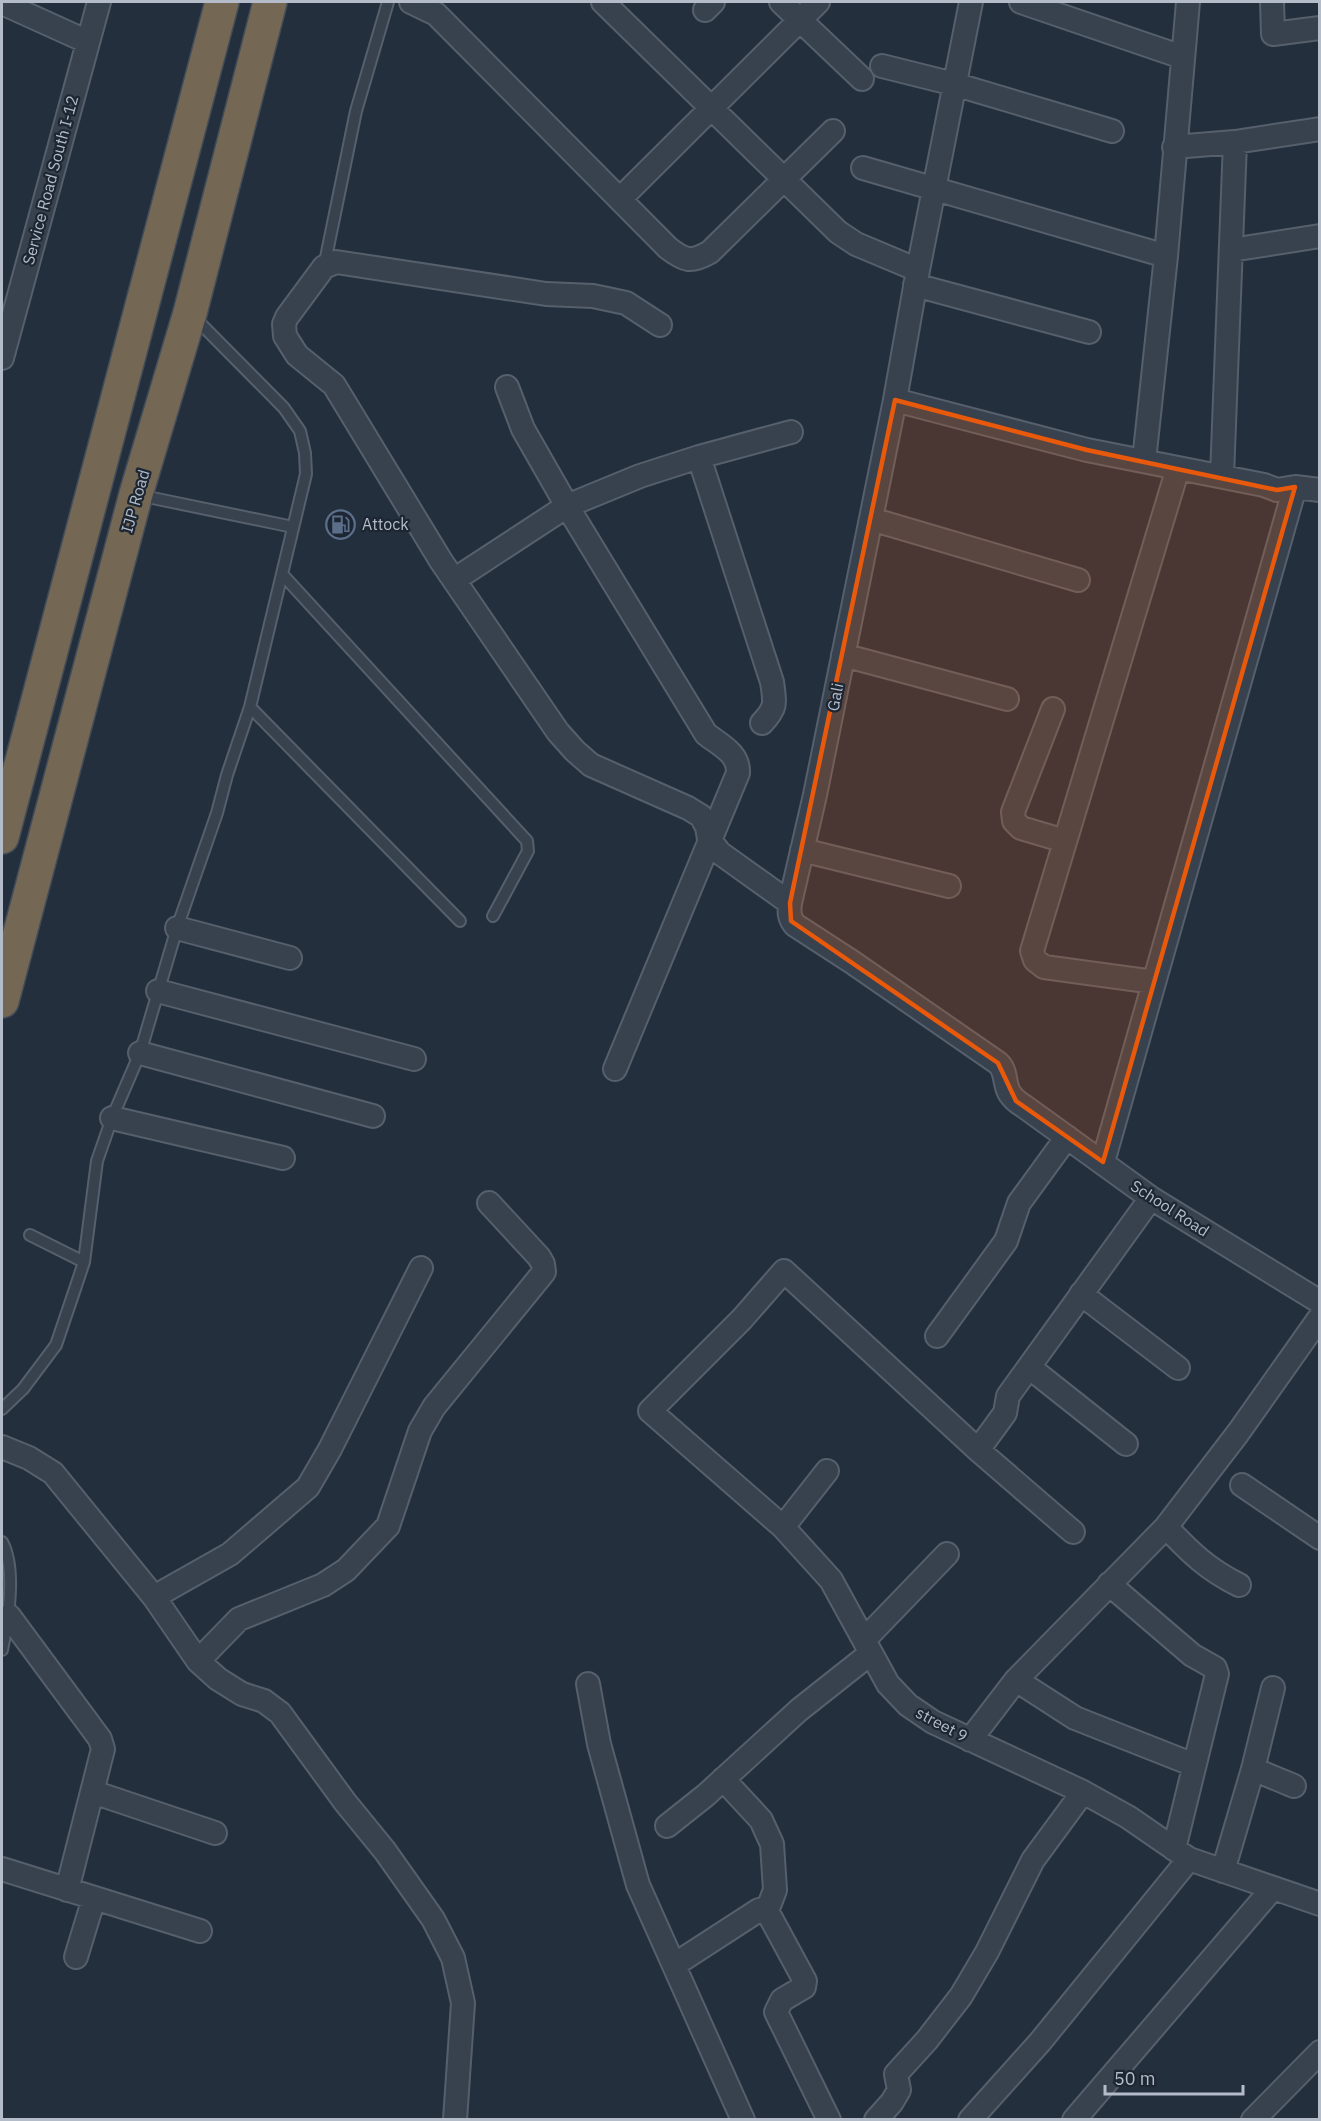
<svg xmlns="http://www.w3.org/2000/svg" width="1321" height="2121" viewBox="0 0 1321 2121" font-family="'IBM Plex Sans',sans-serif">
<style>
.lines{fill:none;stroke-linecap:round;stroke-linejoin:round}
.lane-casing{stroke:#565f6c;stroke-width:14}
.street-casing{stroke:#565f6c;stroke-width:26}
.highway-casing{stroke:#434c59;stroke-width:36}
.lane{stroke:#38414e;stroke-width:10}
.street{stroke:#38414e;stroke-width:22}
.highway{stroke:#746855;stroke-width:33}
.marked{fill:#e8590c;fill-opacity:0.2;stroke:#e8590c;stroke-width:4.5;stroke-linejoin:round}
.labels{text-anchor:middle;dominant-baseline:central;stroke-width:4.5;stroke-linejoin:round;paint-order:stroke}
.street-label{font-size:16px;fill:#b4bcc9;stroke:#1d2633}
.poi-label{font-size:16px;fill:#b4bcc9;stroke:#1d2633;text-anchor:start}
</style>
<rect width="100%" height="100%" fill="#242f3e"/>
<g class="lines">
<defs>
<path id="lane" d="M324 267 356 111 388 2
M138 495 293 527
M282 574 527 841 528 851 493 916
M250 707 460 921
M30 1235 84 1262
M2 1409 23 1389 56 1345 75 1289 84 1262 97 1161 112 1118 140 1053 177 928 217 813 227 775 250 707 306 474 305 453 300 431 284 408 193 316
M2 1542C17 1569 8 1621 2 1650"/>
<path id="street" d="M411 2 436 14 668 248C685 261 691 263 710 252L833 131
M603 2 838 232 856 244 918 270
M781 2 862 79
M971 2 918 270 895 400 1087 450 1264 485 1277 490 1295 487 1103 1162
M1021 2 1182 57
M1272 2 1273 34 1320 28
M2 3 88 42
M705 10 713 2
M882 66 954 84 1112 131
M1174 147 1235 142 1320 129
M863 168 1166 256 1188 2
M620 199 818 2
M1231 250 1320 236
M915 285 1089 332
M660 325 626 303 593 296 546 294 336 262 324 267 287 317 284 324 285 336 297 355 334 385 441 561 558 732 575 751 591 765 688 808 701 816 707 827 709 839 720 853 790 903
M2 358 99 2
M507 387 523 429 567 506 706 734C720 745 739 753 738 773L615 1069
M895 400 815 795 790 903C789 912 789 918 795 925L852 962 998 1063C1006 1070 1004 1080 1008 1090 1011 1098 1019 1103 1025 1107L1151 1198 1320 1302
M699 457 772 682C775 703 777 707 762 723
M1144 461 1166 256
M1222 476 1235 142
M1295 487 1320 490
M871 519 1078 580
M454 580 567 506 640 476 699 457 791 432
M843 655 1007 699
M1053 709 1013 812 1014 821 1021 828 1065 841
M802 850 949 886
M177 928 290 958
M1154 982 1044 967 1035 960 1032 951 1178 468
M158 991 414 1059
M140 1053 373 1116
M112 1118 283 1158
M1151 1198 1008 1396 1005 1413 978 1450 784 1271 742 1319 650 1411 783 1527 831 1580 888 1684 908 1705 933 1722 1083 1792 1128 1817 1189 1859 1320 1904
M1081 1294 1178 1368
M937 1336 1006 1241 1019 1203 1067 1137
M1029 1367 1126 1444
M2 1447 29 1458 53 1473 154 1597 198 1661 218 1679 242 1694 264 1701 280 1713 345 1802 385 1851 433 1919 453 1958 463 2003 455 2120
M978 1450 1073 1532
M1242 1485 1320 1538
M783 1527 827 1471
M1166 1527C1191 1553 1207 1569 1239 1585
M1109 1584 1192 1655 1215 1668 1217 1674 1174 1849
M154 1597 230 1554 308 1487 330 1449 421 1268
M9 1616 100 1739 103 1749 67 1890
M864 1640 947 1554
M198 1661 239 1619 323 1585 346 1570 388 1526 420 1431 434 1407 544 1272 543 1264 539 1257 489 1203
M1016 1680 1075 1718 1194 1765
M588 1684 599 1744 638 1885 743 2120
M970 1740 1016 1680 1166 1527 1238 1433 1320 1317
M1253 1769 1294 1786
M723 1779 761 1820 772 1844 775 1890 767 1911
M93 1792 215 1833
M667 1826 706 1795 799 1710 871 1653
M2 1869 200 1931
M1223 1871 1253 1769 1273 1688
M76 1957 94 1898
M674 1965 759 1910 763 1909 767 1911 805 1981 804 1987 782 2000 776 2012 829 2120
M876 2120 892 2102 899 2090 896 2074 927 2040 961 1996 987 1952 1033 1860 1083 1792
M970 2120 1040 2042 1189 1859
M1074 2120 1273 1888
M1253 2120 1320 2052"/>
<path id="highway" d="M2 837 222 2
M2 1001 136 494 190 313 270 2"/>
</defs>
<use href="#lane" class="lane-casing"/>
<use href="#street" class="street-casing"/>
<use href="#highway" class="highway-casing"/>
<use href="#lane" class="lane"/>
<use href="#street" class="street"/>
<use href="#highway" class="highway"/>
</g>
<path class="marked" d="M895 400 1087 450 1277 490 1295 487 1103 1162 1016 1101 998 1063 791 921 790 903Z"/>
<defs>
<symbol id="fuel-ring" viewBox="-11 -11 22 22"><circle r="9.5" fill="#1d2633" stroke="#5c6f8a" stroke-width="1.5"/><path d="M-5.5-6h7V0h2V4h1.3V-2.5L3-4.5l.8-.8L6-3V5H2.5V1h-1V6h-7ZM-4.2-4.7v3.2H.2V-4.7Z" fill="#5c6f8a"/></symbol>
</defs>
<g fill-rule="evenodd">
<use href="#fuel-ring" x="324" y="508" width="33" height="33"/>
</g>
<g class="labels">
<g class="street-label">
<text transform="translate(50 180) rotate(-75)">Service Road South I-12</text>
<text transform="translate(135 501) rotate(-74)">IJP Road</text>
<text transform="translate(835 697) rotate(-79)">Gali</text>
<text transform="translate(1170 1208) rotate(33)">School Road</text>
<text transform="translate(942 1724) rotate(28)">street 9</text>
</g>
<g class="poi-label">
<text x="362" y="524">Attock</text>
</g>
</g>
<rect width="1321" height="2121" fill="none" stroke="#b4bcc9" stroke-width="6"/>
<path d="M1105 2085v9h138v-9" fill="none" stroke="#b4bcc9" stroke-width="3"/>
<text x="1114" y="2085" font-size="18" fill="#b4bcc9" stroke="#1d2633" stroke-width="4.5" paint-order="stroke">50 m</text>
</svg>
